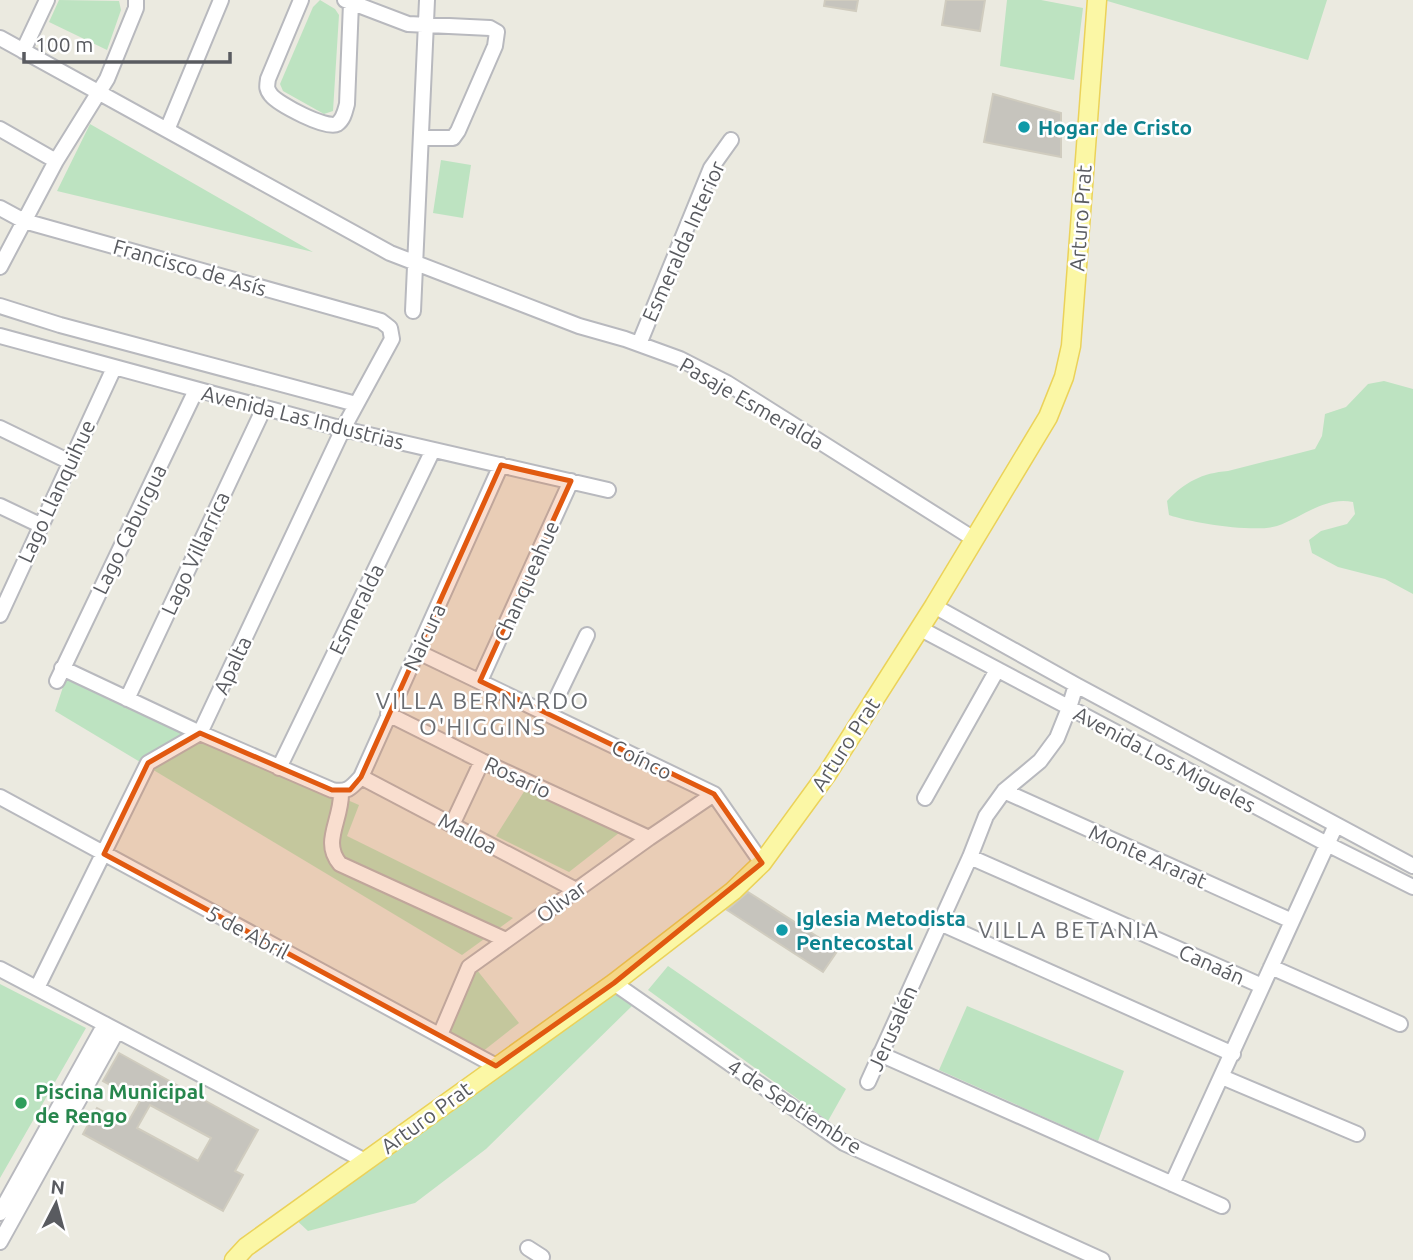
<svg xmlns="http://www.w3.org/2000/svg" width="1413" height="1260" viewBox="0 0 1413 1260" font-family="Ubuntu,sans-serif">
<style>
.green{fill:#bde3c1}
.building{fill:#c6c4bd;stroke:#d0ccbf;stroke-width:2;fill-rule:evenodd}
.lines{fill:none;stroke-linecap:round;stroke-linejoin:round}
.minor-casing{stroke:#b8b9be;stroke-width:18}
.major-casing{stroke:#ebd259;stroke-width:21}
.minor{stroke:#fff;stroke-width:14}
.major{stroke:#fbf7a5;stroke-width:18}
.marked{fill:#e15910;fill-opacity:0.2;stroke:#e15910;stroke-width:5;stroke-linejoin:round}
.culture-dot{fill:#0f9aa8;stroke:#fff;stroke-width:2.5}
.leisure-dot{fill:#2e9e5b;stroke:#fff;stroke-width:2.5}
.labels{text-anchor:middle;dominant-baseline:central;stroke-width:5;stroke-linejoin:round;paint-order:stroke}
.culture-label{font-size:21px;font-weight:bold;fill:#0d838f;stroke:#fff;text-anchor:start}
.street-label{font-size:21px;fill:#595b60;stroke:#fff}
.leisure-label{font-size:21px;font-weight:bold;fill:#27864d;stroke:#fff;text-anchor:start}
.neighbourhood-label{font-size:23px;letter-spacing:2px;fill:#6a6d72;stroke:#fff}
</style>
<rect width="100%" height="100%" fill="#ebeae0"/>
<path class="green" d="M59 0 119 1 121 10 107 50 49 22Z
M320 0 335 9 339 15 333 111 324 114 283 91 280 84 313 7Z
M1007 0H1041L1083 8 1074 80 1000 66Z
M1104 0H1327L1308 60Z
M90 124 313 252 57 191Z
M441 160 471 165 463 218 433 213Z
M1384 381 1413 389V594L1385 579 1338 567 1312 553 1309 540 1321 531 1347 524 1355 514 1353 502C1325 496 1303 517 1277 526 1255 533 1192 523 1169 515L1167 501C1185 482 1202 473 1228 471L1315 449 1322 436 1325 414 1346 407 1368 384Z
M66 678 359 805 347 836 513 918 462 955 55 711Z
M525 790 624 829 569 872 496 836Z
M473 965 519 1023 482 1052 437 1026Z
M668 966 846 1089 828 1121 648 990Z
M0 984 86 1028 0 1178Z
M604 988 633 1005 486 1149 415 1203 308 1231 293 1217Z
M967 1006 1124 1071 1098 1141 939 1070Z"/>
<path class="building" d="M825 0H858L856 11 824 6Z
M946 0H985L980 31 942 25Z
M993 94 1061 113V157L984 142Z
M748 892 838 950 823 972 727 910Z
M119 1053 258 1130 235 1171 243 1175 223 1211 83 1134 97 1108 127 1124 140 1101 103 1081ZM150 1105 211 1138 198 1161 137 1128Z"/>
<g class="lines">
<defs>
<path id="minor" d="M301 0 268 79C267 86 266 89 271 95 278 104 327 130 337 124 344 119 345 111 347 104L351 3
M345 0 408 24 490 28 497 32 495 46 458 131 453 138H421
M0 38 390 253 579 326 625 339 680 359 727 383 974 539
M23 51 47 0
M0 129 56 161
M167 130 221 0
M0 208 24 221 381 321 390 328 392 339 343 429 200 733 148 763 37 988
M0 267 56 161 107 79 136 8V0
M0 306 60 325 356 404
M413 311 427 0
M0 336 343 429 608 490
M639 344 711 168 731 140
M0 428 70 462
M0 506 40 525
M934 606 1076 685 1413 866
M0 615 114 368
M919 628 1327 844 1413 887
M418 652 714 794 762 863
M62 668 200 733 332 790C347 793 351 788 361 777L501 465
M57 681 196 390
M480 681 571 481
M127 699 264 408
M388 714 482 761 649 838
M549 714 587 635
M279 768 433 450
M361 777 576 890
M1004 791 1292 921
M341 792C342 820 321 842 340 864L506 940
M0 797 496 1066
M925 798 997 670
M452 825 482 761
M970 857 1262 986
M940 923 1233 1054
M1271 967 1400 1024
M0 969 365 1161
M614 983 844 1143 1102 1260
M440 1035 469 967 649 838 714 794
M880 1054 1222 1206
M1222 1077 1357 1134
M868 1082 970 857 986 816 1004 791 1040 761 1057 738 1069 708 1076 685
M1172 1184 1336 825
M0 1213 105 1024
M0 1242 117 1031
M528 1248 542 1257 540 1260"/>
<path id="major" d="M234 1260 246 1247 614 983 733 891 762 863 827 774 934 606 1048 417 1064 377 1071 346 1097 0"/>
</defs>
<use href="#minor" class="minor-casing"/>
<use href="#major" class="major-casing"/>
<use href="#minor" class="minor"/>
<use href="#major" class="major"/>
</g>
<path class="marked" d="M501 465 571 481 480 681 714 794 762 863 614 983 496 1066 104 854 148 763 200 733 332 790H350L361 777Z"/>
<g class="culture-dot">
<circle cx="1024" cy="127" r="7"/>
<circle cx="782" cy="930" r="7"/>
</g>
<circle class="leisure-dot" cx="21" cy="1103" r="7"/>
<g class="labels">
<g class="culture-label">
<text x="1038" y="127">Hogar de Cristo</text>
<text x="796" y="918">Iglesia Metodista<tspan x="796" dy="24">Pentecostal</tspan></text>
</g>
<g class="street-label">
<text transform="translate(1080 218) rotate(-86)">Arturo Prat</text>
<text transform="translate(683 241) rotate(-66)">Esmeralda Interior</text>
<text transform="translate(190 267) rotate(16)">Francisco de Asís</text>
<text transform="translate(752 403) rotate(30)">Pasaje Esmeralda</text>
<text transform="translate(303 417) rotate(14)">Avenida Las Industrias</text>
<text transform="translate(56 491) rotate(-65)">Lago Llanquihue</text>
<text transform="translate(129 529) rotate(-64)">Lago Caburgua</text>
<text transform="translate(195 553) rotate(-65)">Lago Villarrica</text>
<text transform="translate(526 581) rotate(-66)">Chanqueahue</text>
<text transform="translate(356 609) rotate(-64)">Esmeralda</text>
<text transform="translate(424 637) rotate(-65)">Naicura</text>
<text transform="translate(232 665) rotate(-65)">Apalta</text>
<text transform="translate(845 744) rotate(-57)">Arturo Prat</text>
<text transform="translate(642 759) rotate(26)">Coínco</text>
<text transform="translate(1165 759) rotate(28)">Avenida Los Migueles</text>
<text transform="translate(518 777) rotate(25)">Rosario</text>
<text transform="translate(468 833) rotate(28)">Malloa</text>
<text transform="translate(1148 856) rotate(24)">Monte Ararat</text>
<text transform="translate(561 901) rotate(-36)">Olivar</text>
<text transform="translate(248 932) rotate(28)">5 de Abril</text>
<text transform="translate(1212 964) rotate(24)">Canaán</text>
<text transform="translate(892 1028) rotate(-66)">Jerusalén</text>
<text transform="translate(795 1106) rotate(33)">4 de Septiembre</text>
<text transform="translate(426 1117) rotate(-36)">Arturo Prat</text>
</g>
<g class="leisure-label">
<text x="35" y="1091">Piscina Municipal<tspan x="35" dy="24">de Rengo</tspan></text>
</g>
<g class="neighbourhood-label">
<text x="483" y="700">VILLA BERNARDO<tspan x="483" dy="26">O'HIGGINS</tspan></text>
<text x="1069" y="929">VILLA BETANIA</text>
</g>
</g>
<g transform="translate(56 1204) rotate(6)" stroke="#ffffff" stroke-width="5" paint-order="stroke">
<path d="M0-5L12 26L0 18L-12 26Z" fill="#595b60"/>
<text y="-10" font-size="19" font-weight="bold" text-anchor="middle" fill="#595b60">N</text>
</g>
<path d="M24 52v10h206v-10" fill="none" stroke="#595b60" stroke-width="3.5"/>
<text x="35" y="52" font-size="21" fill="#595b60" stroke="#ffffff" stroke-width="5" paint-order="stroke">100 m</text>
</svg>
